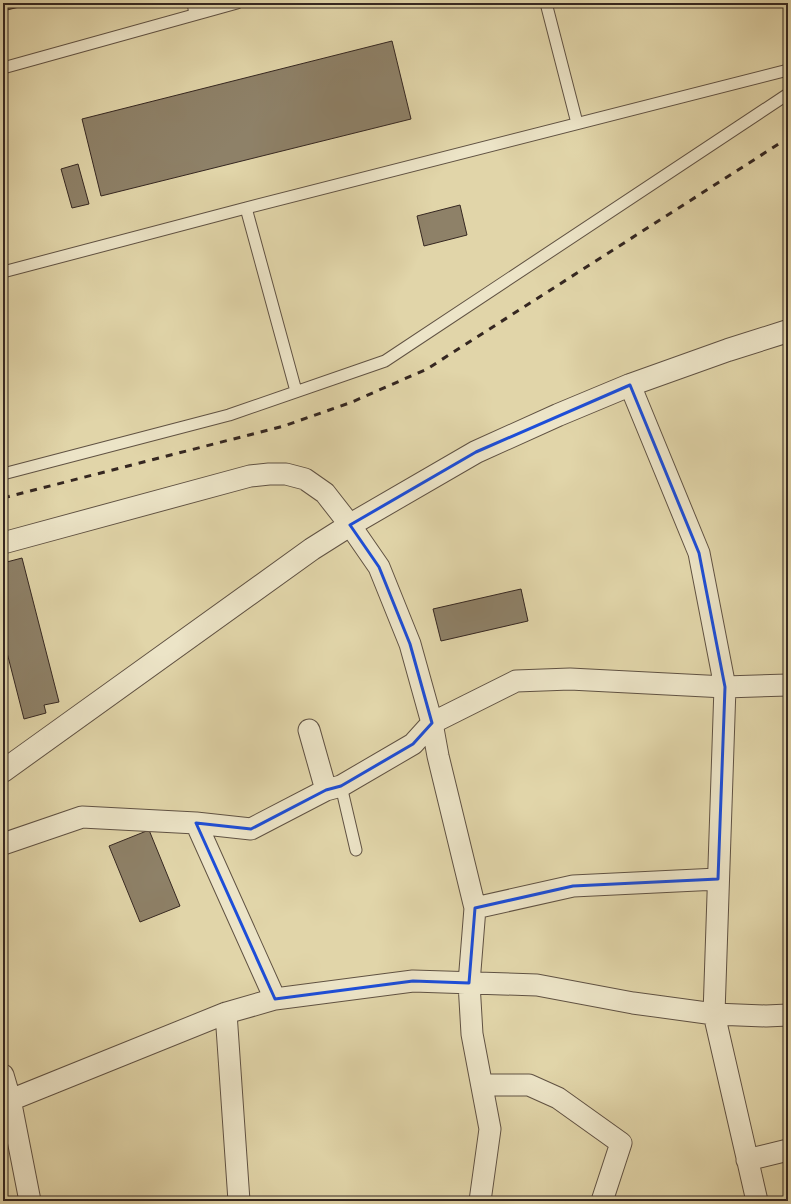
<svg xmlns="http://www.w3.org/2000/svg" width="791" height="1204" viewBox="0 0 791 1204" font-family="'Sorts Mill Goudy',serif">
<style>
.building{fill:#8e8168;stroke:#352721}
.lines{fill:none;stroke-linecap:round;stroke-linejoin:round}
.service-casing{stroke:#605243;stroke-width:13}
.minor-casing{stroke:#605243;stroke-width:23}
.tertiary-casing{stroke:#605243;stroke-width:24}
.service{stroke:#ece4c7;stroke-width:11}
.minor{stroke:#ece4c7;stroke-width:21}
.tertiary{stroke:#ece4c7;stroke-width:22}
.rail{stroke:#352721;stroke-width:3;stroke-dasharray:7 7;stroke-linecap:butt}
.marked{fill:none;stroke:#1d4ed8;stroke-width:3;stroke-linejoin:round}
</style>
<rect width="100%" height="100%" fill="#e1d5a9"/>
<filter id="stains"><feTurbulence type="fractalNoise" baseFrequency=".005" numOctaves="4"/><feColorMatrix values="0 0 0 0 .2 0 0 0 0 .09 0 0 0 0 .02 0 0 0 .5 -.17"/></filter>
<radialGradient id="worn" r=".72"><stop offset=".6" stop-color="#630" stop-opacity="0"/><stop offset="1" stop-color="#630" stop-opacity=".3"/></radialGradient>
<path class="building" d="M3 3H35L3 11Z
M392 41 411 119 101 196 82 119Z
M78 164 89 204 72 208 61 169Z
M460 205 467 235 424 246 417 216Z
M22 558 59 702 44 705 46 713 24 719 3 637V563Z
M521 589 528 621 441 641 433 609Z
M149 830 180 906 140 922 109 846Z"/>
<g class="lines">
<defs>
<path id="service" d="M193 3 195 14
M546 3 577 123
M3 68 237 3
M246 208 296 391
M3 272 246 208 788 70
M3 474 229 415 385 361 788 94
M341 786 356 850"/>
<path id="minor" d="M630 385 699 553 725 687 714 1014 757 1201
M3 543 250 476 269 474H286L305 479 325 493 350 525 379 567 410 644 432 723 438 756 475 908 469 983 472 1034 490 1129 480 1201
M309 730 326 790
M196 823 275 999
M3 844 82 817 196 823 251 829 326 790 341 786 413 744 432 723 516 681 570 679 725 687 788 685
M475 908 573 886 718 879
M226 1013 239 1201
M3 1075 10 1099 30 1201
M482 1085H529L558 1098 621 1143 602 1201
M3 1103 226 1013 275 999 413 981 537 985 633 1003 714 1014 766 1016 788 1015
M747 1160 788 1150"/>
<path id="tertiary" d="M3 771 312 549 350 525 476 452 558 415 630 385 728 350 788 331"/>
</defs>
<use href="#service" class="service-casing"/>
<use href="#minor" class="minor-casing"/>
<use href="#tertiary" class="tertiary-casing"/>
<use href="#service" class="service"/>
<use href="#minor" class="minor"/>
<use href="#tertiary" class="tertiary"/>
<path class="rail" d="M3 498 284 426 352 402 427 369 788 138"/>
</g>
<path class="marked" d="M630 385 699 553 725 687 718 879 573 886 475 908 469 983 413 981 275 999 196 823 251 829 326 790 341 786 413 744 432 723 410 644 379 567 350 525 476 452Z"/>
<rect width="791" height="1204" fill="none" stroke="#e1d5a9" stroke-width="16"/>
<rect x="4" y="4" width="783" height="1196" fill="none" stroke="#352721" stroke-width="2"/>
<rect x="8" y="8" width="775" height="1188" fill="none" stroke="#352721"/>
<rect width="100%" height="100%" filter="url(#stains)"/>
<rect width="100%" height="100%" fill="url(#worn)"/>
</svg>
